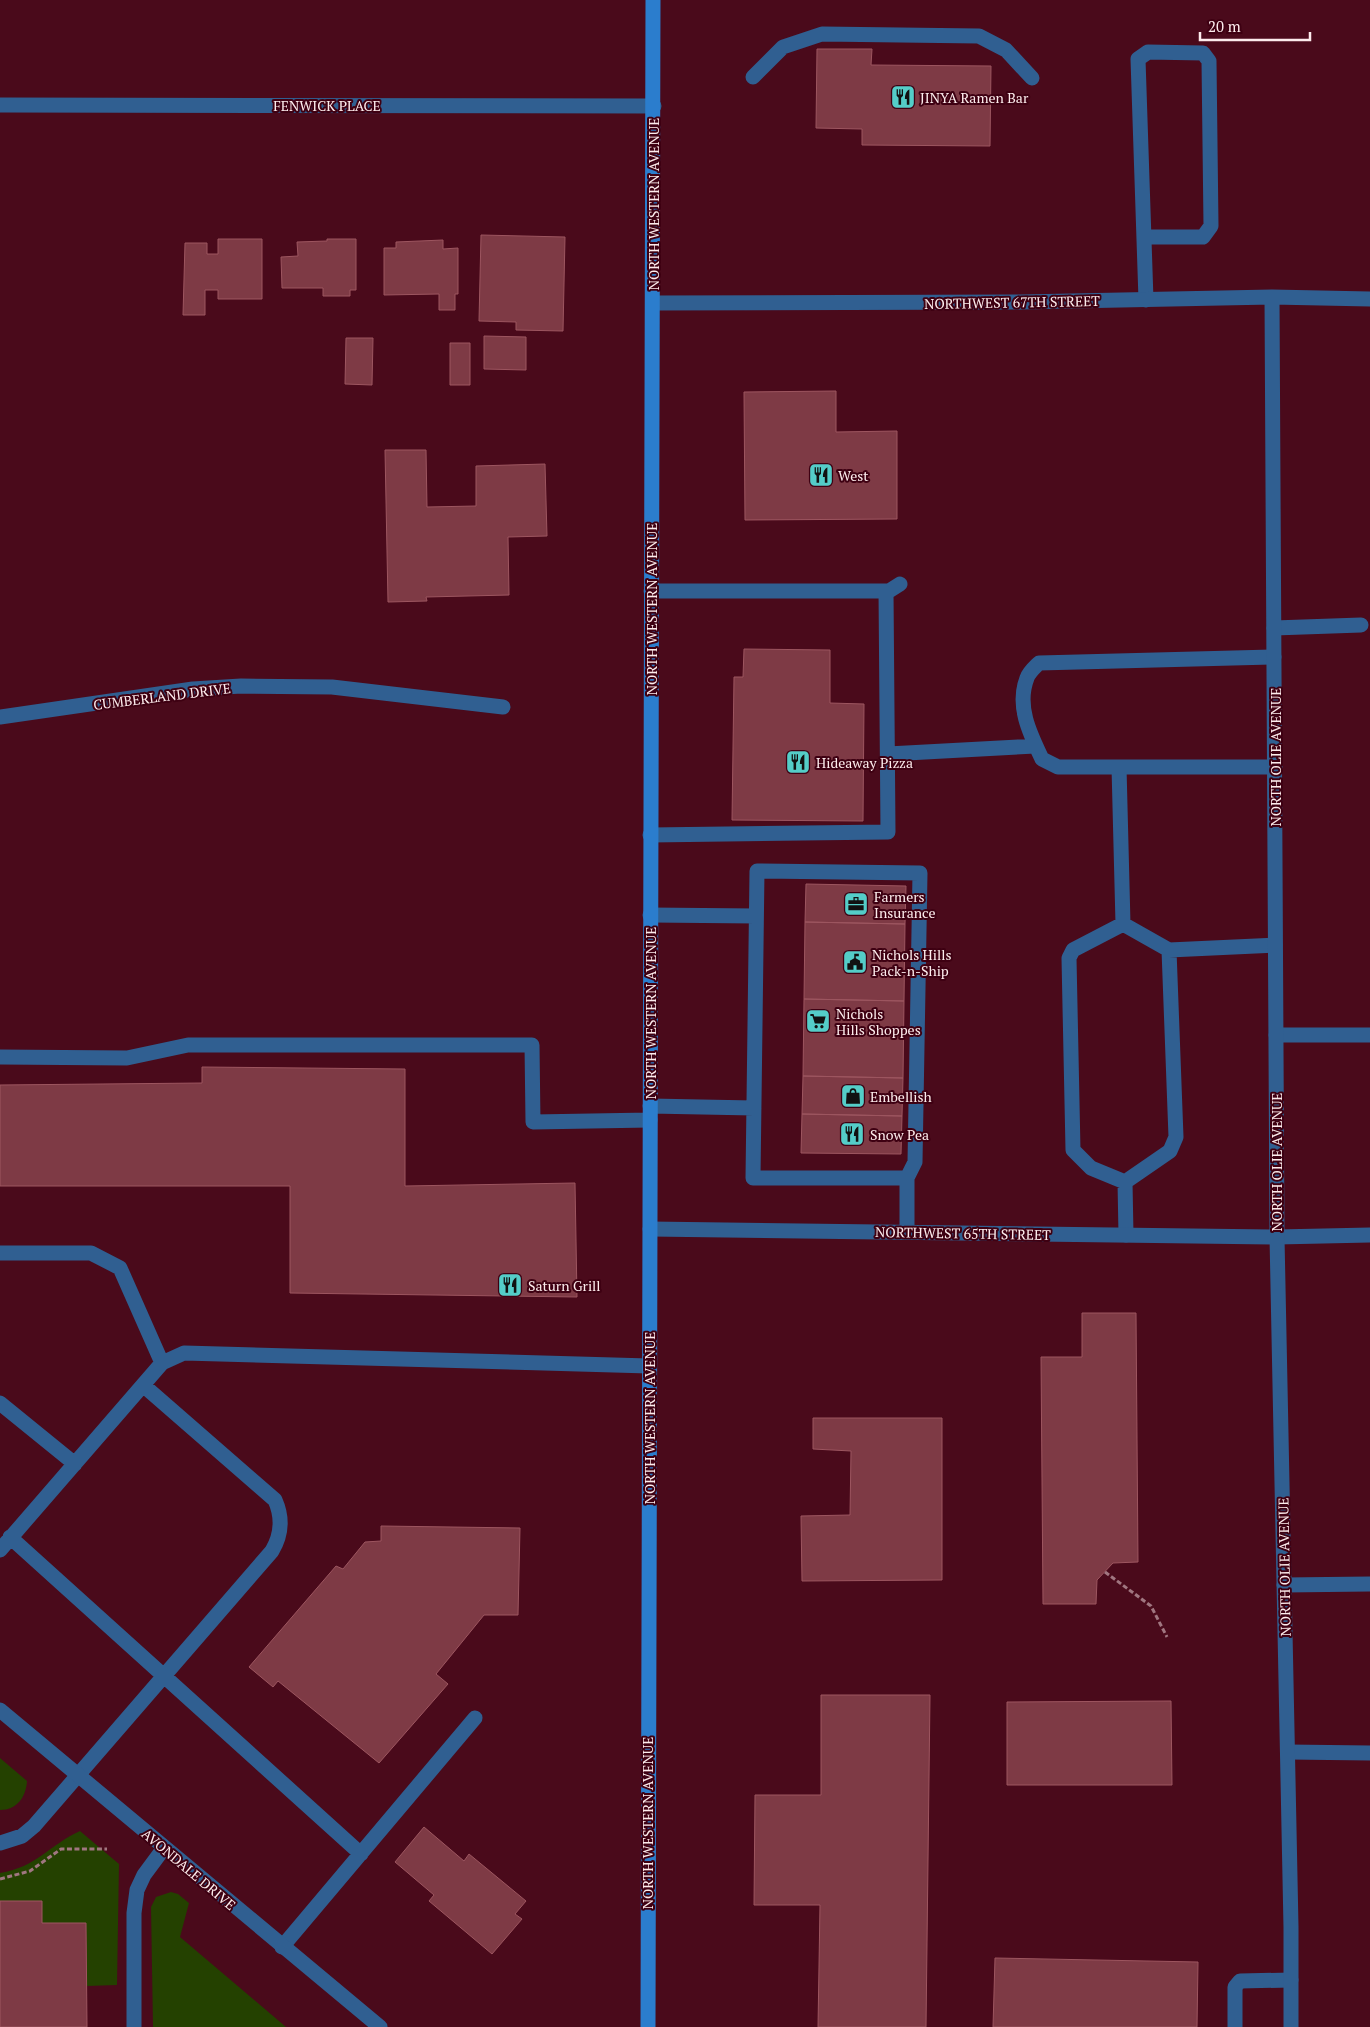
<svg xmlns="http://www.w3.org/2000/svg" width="1370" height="2027" viewBox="0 0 1370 2027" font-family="'PT Serif',serif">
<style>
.green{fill:#244100}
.building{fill:#7e3a45;stroke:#9d5660}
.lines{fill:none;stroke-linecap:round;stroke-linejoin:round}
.path{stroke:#a07680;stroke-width:3;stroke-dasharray:5 2.5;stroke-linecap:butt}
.lane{stroke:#305f91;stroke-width:15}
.street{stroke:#305f91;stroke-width:15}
.secondary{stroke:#2b7dcd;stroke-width:15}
.labels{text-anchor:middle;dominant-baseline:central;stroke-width:4;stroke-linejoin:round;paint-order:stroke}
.poi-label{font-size:14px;fill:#fdeced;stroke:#3e0012;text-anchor:start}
.street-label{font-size:14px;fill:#fdeced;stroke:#3e0012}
</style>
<rect width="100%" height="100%" fill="#4a0a1b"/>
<path class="green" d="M0 1758 27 1781C26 1797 17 1810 0 1810Z
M80 1831 119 1864 117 1985 87 1986 86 1923H42V1901H0V1873C37 1867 49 1845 80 1831Z
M171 1892 178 1894 189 1903 180 1937 286 2027H153L151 1907 156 1897Z"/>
<path class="building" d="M817 49H872L871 65 991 66 990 146 862 145V129L816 128Z
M481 235 565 237 563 331 516 330V322L479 321Z
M218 239H262V299H218V290H205V315H183L185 243H207V254H218Z
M327 239H356V290H350V296H323V288H282L281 257 298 256 297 242 327 241Z
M443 240V249L458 248V294H455V310H439V294L384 295V248H396V242Z
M484 336 526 337V370L484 369Z
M346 338H373L372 385 345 384Z
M450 343H470V385H450Z
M836 391V432L897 431V519L745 520 744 392Z
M385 450H426L427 507 476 506V466L545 464 547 536 508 537 509 595 426 597 427 601 388 602Z
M744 649 830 650V703L864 704 863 821 732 820 734 677H743Z
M806 884 906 886 905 924 805 922Z
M805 922 905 924 904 1001 804 999Z
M804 999 904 1001 903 1078 803 1076Z
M202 1067 405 1069V1186L575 1183 577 1297 290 1293V1186H0V1085L202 1083Z
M803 1076 903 1078 902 1116 802 1114Z
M802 1114 902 1116 901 1154 801 1153Z
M1082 1313H1136L1138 1562 1113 1563 1097 1580 1096 1604H1043L1041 1357H1082Z
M813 1418H942V1580L802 1581 801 1516 850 1515 851 1451 813 1449Z
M381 1526 520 1528 518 1615H484L436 1674 448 1684 379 1763 278 1681 273 1687 249 1667 336 1566 343 1569 365 1542 381 1541Z
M821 1695H930L926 2027H818L820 1905H754L755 1795H821Z
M1171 1701 1172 1785H1007V1702Z
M424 1827 464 1861 469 1854 526 1901 515 1914 522 1919 492 1954 429 1901 434 1895 395 1862Z
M0 1901H42V1923H86L87 2027H0Z
M995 1958 1198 1962 1197 2027H993Z"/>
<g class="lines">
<path class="path" d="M1105 1572 1151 1606 1167 1637
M0 1879 30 1871 61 1849H107"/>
<path class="lane" d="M753 77 783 47 822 34 979 36 1006 50 1032 78
M1144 237H1203L1211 226 1209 61 1203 53 1148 52 1138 59 1146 300
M651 591H889L900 584
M1274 628 1361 625
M1274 657 1039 663C1035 667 1029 672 1027 678 1016 706 1030 734 1042 759L1058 767H1275
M888 754 1035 746
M1119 767 1123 924 1169 950 1176 1137 1170 1151 1125 1182 1126 1235
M650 835 888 832 886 591
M650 915 756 916
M1123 924 1073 950 1069 958 1073 1150 1091 1168 1125 1182
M1169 950 1275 945
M1276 1035H1370
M0 1057 127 1058 188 1045H532L533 1122 650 1120
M650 1106 754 1108
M907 1232V1178H753L757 871 920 873 915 1162 907 1178
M1277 1237 1370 1235
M0 1253H91L120 1268 162 1363
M0 1403 75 1464
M10 1537 361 1854
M0 1550 162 1363 184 1353 649 1366
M1284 1585 1370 1584
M1288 1752 1370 1753
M0 1843 22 1836 34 1826 272 1551C282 1534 283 1518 275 1500L143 1385
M282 1947 475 1718
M134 2027V1913L137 1890 144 1875 164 1848
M1235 2027V1987L1240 1981 1291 1980"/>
<path class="street" d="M0 105 654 106
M1272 297 1277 1237 1291 1927V2027
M653 303 1021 302 1272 297 1370 299
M0 717 193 689 241 686 332 687 503 707
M650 1229 1277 1237
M0 1710 380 2027"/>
<path class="secondary" d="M648 2027 653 0"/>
</g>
<defs>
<symbol id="restaurant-square" viewBox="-11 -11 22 22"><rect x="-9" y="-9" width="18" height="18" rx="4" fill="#54cdc8" stroke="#3e0012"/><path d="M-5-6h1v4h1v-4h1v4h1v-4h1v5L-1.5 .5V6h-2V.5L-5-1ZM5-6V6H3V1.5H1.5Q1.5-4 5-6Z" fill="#111"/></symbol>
<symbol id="office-square" viewBox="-11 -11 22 22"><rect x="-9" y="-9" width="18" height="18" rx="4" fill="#54cdc8" stroke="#3e0012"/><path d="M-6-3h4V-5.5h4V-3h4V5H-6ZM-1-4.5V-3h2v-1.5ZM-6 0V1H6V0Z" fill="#111"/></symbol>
<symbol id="civic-square" viewBox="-11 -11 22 22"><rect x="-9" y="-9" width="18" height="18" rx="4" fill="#54cdc8" stroke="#3e0012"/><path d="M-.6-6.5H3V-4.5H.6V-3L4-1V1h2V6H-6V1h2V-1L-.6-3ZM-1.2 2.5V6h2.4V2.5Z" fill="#111"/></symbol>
<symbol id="supermarket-square" viewBox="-11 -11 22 22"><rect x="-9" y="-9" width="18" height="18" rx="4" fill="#54cdc8" stroke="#3e0012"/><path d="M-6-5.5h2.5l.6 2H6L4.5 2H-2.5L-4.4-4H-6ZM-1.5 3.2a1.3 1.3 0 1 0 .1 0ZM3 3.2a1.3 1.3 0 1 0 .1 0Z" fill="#111"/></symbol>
<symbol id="shop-square" viewBox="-11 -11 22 22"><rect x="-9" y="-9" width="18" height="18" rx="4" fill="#54cdc8" stroke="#3e0012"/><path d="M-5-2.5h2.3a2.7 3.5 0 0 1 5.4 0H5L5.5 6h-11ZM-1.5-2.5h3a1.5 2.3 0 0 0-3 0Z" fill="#111"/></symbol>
</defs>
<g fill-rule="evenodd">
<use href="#restaurant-square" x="889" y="83" width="28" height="28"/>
<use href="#restaurant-square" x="807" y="461" width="28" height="28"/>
<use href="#restaurant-square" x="784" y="748" width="28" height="28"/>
<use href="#office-square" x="842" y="890" width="28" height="28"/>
<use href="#civic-square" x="841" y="948" width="28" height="28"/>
<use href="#supermarket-square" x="804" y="1007" width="28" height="28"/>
<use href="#shop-square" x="839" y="1082" width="28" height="28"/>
<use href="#restaurant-square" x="838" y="1120" width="28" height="28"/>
<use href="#restaurant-square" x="496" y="1271" width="28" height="28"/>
</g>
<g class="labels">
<g class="poi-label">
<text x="920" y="97">JINYA Ramen Bar</text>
<text x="838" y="475">West</text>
<text x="816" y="762">Hideaway Pizza</text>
<text x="874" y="896">Farmers<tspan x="874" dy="16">Insurance</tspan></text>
<text x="872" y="954">Nichols Hills<tspan x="872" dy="16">Pack-n-Ship</tspan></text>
<text x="836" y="1013">Nichols<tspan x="836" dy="16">Hills Shoppes</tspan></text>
<text x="870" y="1096">Embellish</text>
<text x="870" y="1134">Snow Pea</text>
<text x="528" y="1285">Saturn Grill</text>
</g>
<g class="street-label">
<text x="327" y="105">FENWICK PLACE</text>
<text transform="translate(653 204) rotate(-90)">NORTH WESTERN AVENUE</text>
<text transform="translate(1012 302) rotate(-1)">NORTHWEST 67TH STREET</text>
<text transform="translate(651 609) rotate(-90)">NORTH WESTERN AVENUE</text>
<text transform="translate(162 696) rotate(-7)">CUMBERLAND DRIVE</text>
<text transform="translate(1275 757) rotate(-90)">NORTH OLIE AVENUE</text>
<text transform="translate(650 1013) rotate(-90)">NORTH WESTERN AVENUE</text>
<text transform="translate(1276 1162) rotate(-90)">NORTH OLIE AVENUE</text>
<text transform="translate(963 1233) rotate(1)">NORTHWEST 65TH STREET</text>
<text transform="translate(649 1418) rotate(-90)">NORTH WESTERN AVENUE</text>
<text transform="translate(1284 1567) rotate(-91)">NORTH OLIE AVENUE</text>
<text transform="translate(647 1823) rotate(-90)">NORTH WESTERN AVENUE</text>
<text transform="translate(189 1869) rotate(40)">AVONDALE DRIVE</text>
</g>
</g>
<path d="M1200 32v8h110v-8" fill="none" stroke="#fdeced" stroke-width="2.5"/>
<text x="1208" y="32" font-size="15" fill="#fdeced" stroke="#3e0012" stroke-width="4" paint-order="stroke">20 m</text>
</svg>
